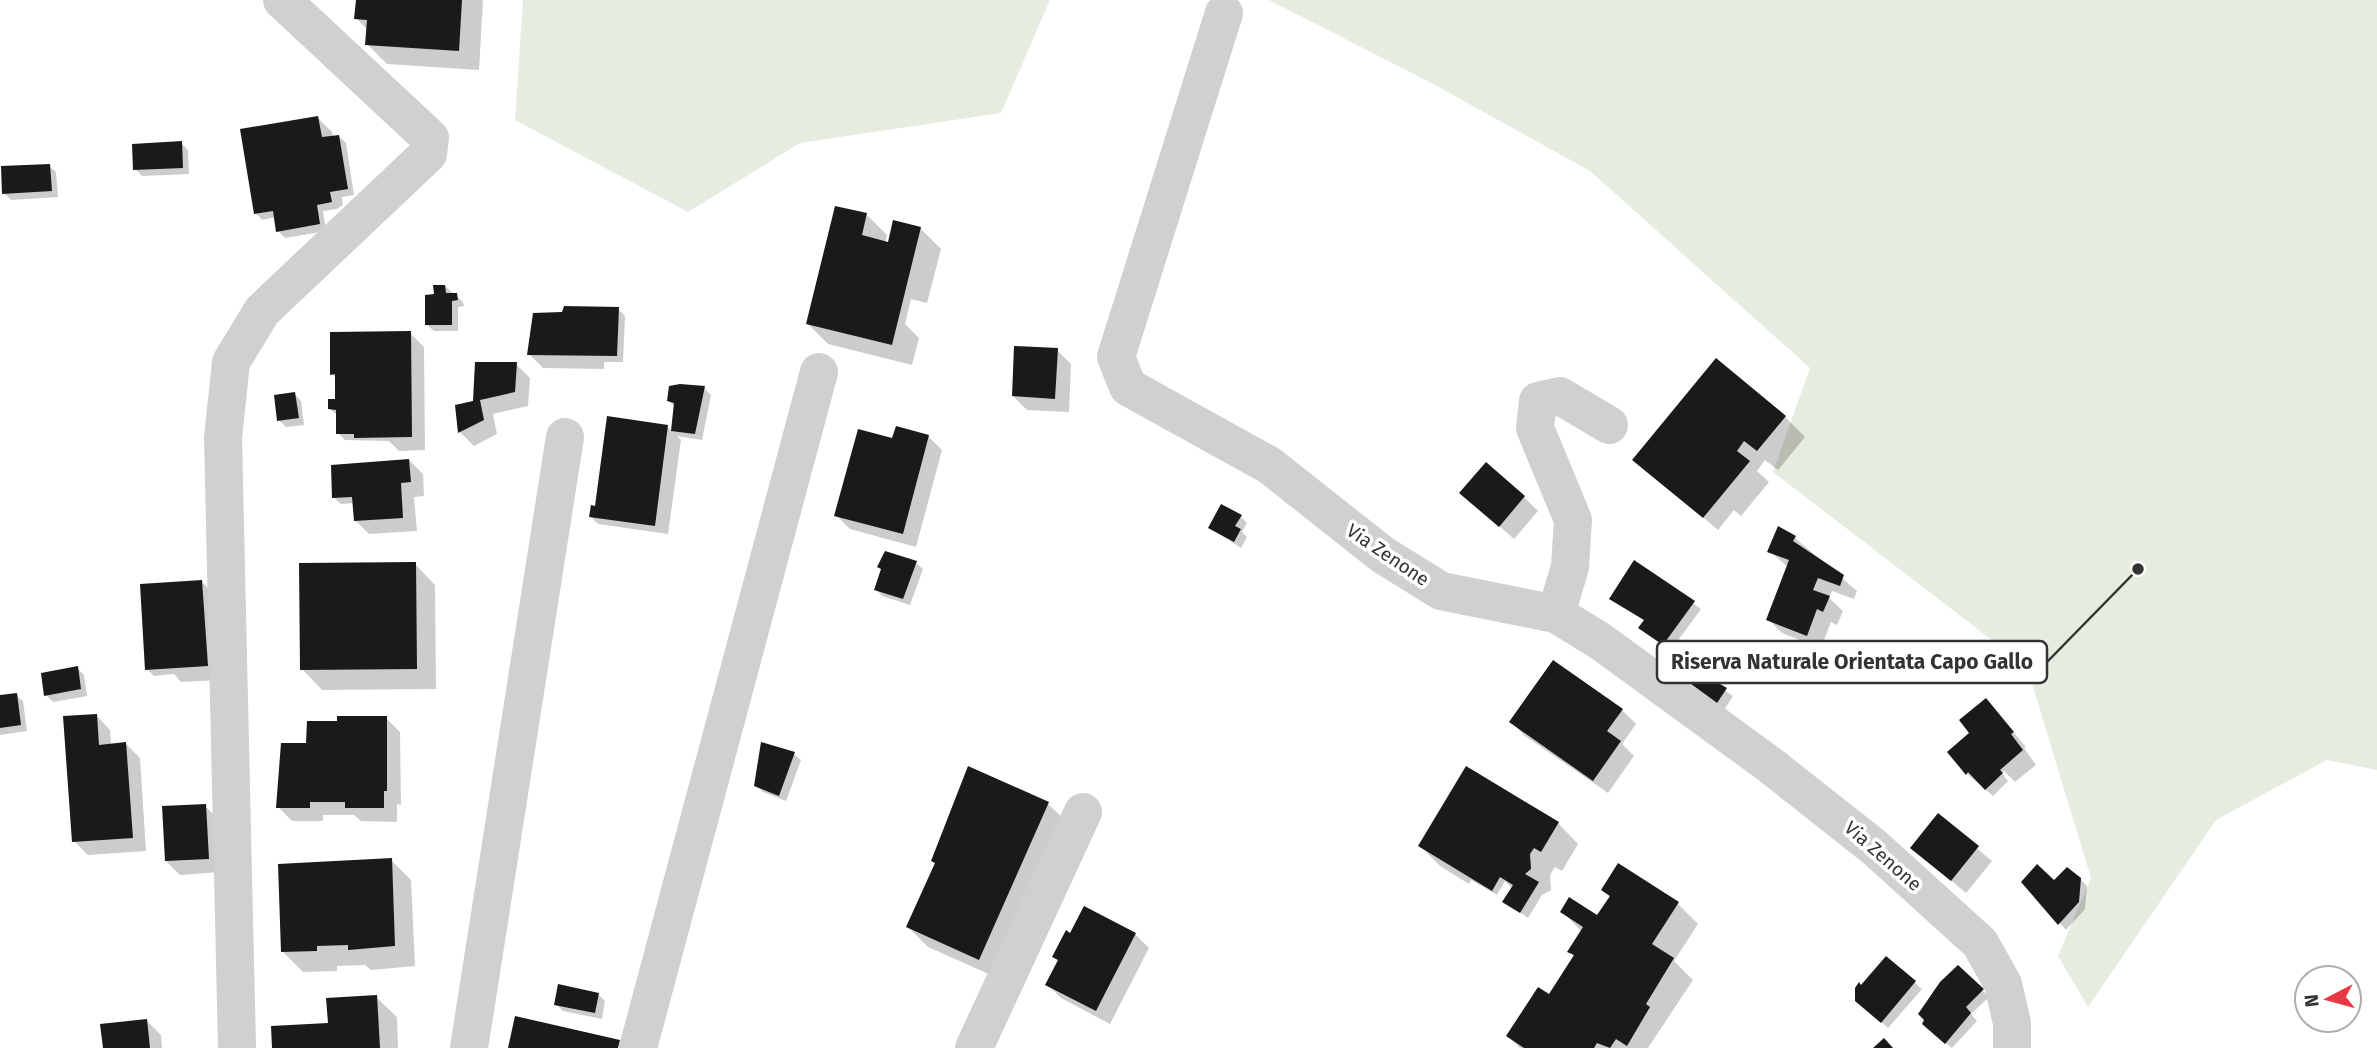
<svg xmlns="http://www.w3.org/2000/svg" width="2377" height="1048" viewBox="0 0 2377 1048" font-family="'Fira Sans',sans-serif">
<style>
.green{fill:#e6ecdf}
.shadow{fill:#0003}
.building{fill:#1a1a1a}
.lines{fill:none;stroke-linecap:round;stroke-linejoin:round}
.minor{stroke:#d0d0d0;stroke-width:38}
.labels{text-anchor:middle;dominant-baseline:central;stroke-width:7;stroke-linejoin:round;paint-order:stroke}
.street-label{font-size:19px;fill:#333;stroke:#fff}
.leader{fill:none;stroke:#333;stroke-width:2.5}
.callout-dot{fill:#333;stroke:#fff;stroke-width:2.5}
.callout{fill:#fff;stroke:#333;stroke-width:2.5}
.callout-label{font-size:21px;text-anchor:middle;font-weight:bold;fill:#333}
</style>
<rect width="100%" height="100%" fill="#fff"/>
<path class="green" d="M523 0H1050L1001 113 800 143 688 212 515 120Z
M1269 0H2377V770L2327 760 2216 820 2088 1007 2058 956 2091 878 2027 667 1773 472 1810 368 1590 171 1437 86Z"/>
<path class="shadow" d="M358 0H483L479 70 387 64 367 44 368 30 356 18Z
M318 118 332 132 333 137 339 136 346 143 354 195 342 197 343 205 337 209 323 211 326 231 285 238 278 231 276 217 262 220 256 213Z
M181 143 188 150 189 174 142 176 135 169Z
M49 166 56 172 58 197 11 200 4 193Z
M867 215 887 235 885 243 889 244 920 228 941 249 927 303 911 299 905 324 919 338 912 365 828 344 808 324Z
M445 286 463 302 464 306 458 307V331H434L427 325 435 296Z
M618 309 625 316 623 362H604V369L543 368 529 354Z
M410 333 424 347 425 450 399 451 389 441 345 440 338 433V416L330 409 337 404V379L332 374Z
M1057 350 1071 364 1069 412 1027 410 1013 396Z
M516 364 530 378 528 406 493 414 497 434 474 446 460 432 475 402Z
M704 388 711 395 702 440 677 436 681 440 668 534 598 524 591 517 594 508 667 426 673 432 675 407 669 401Z
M295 394 301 401 304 425 286 427 279 420Z
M1785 417 1805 437 1778 470 1765 460 1757 471 1769 482 1741 516 1734 510 1718 530 1635 460Z
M928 436 942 450 916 547 850 529 836 515Z
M409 460 423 474 424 496 414 497 417 531 369 534 355 520 354 503 341 504 334 498Z
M1462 493 1524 497 1538 511 1514 539Z
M1241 517 1247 523 1242 532 1247 537 1241 548 1210 528Z
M1795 538 1857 591 1854 599 1832 591 1829 598 1843 611 1837 625 1831 622 1821 648 1782 633 1768 619 1788 567 1769 551Z
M916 563 923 569 910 605 882 596 876 589 882 570Z
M1634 563 1701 609 1671 650 1640 628 1645 621 1612 598Z
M415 564 435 585 436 689 322 690 302 669Z
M202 582 216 596 221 680 181 682 174 674 154 676 147 669Z
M77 668 84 675 87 696 53 702 46 695Z
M1697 672 1733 696 1721 715Z
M16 695 23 701 27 731 0 735V697Z
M1622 710 1636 724 1622 744 1634 756 1608 793 1525 736 1511 722Z
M96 715 110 730 111 745 126 744 140 758 146 851 88 855 74 841Z
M1999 715 2026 747 2024 748 2036 765 2015 782 2004 771 2002 773 2008 781 1993 796 1967 774 1950 752Z
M386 718 400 732 401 805 397 804V822L361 821 354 815H323V821H292L278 807 308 745Z
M794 754 801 760 786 801 763 792 756 785Z
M969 768 1048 804 1069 824 1000 979 928 947 908 927 936 864Z
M205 806 219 820 222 872 180 875 166 861Z
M1938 816 1992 861 1966 893 1913 848Z
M1558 823 1578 844 1562 871 1555 867 1550 875 1551 890 1542 895 1528 918 1505 902 1513 889 1505 881 1497 895 1471 880 1469 884 1440 866 1420 846Z
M391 860 411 880 415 966 371 970 365 965 337 966V971L303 972 283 952Z
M2080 879 2087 886 2085 909 2066 930 2023 882Z
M1603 890 1678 904 1698 924 1674 961 1693 980 1648 1048H1520L1508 1036 1549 997 1575 957 1569 951 1582 932 1562 911 1598 918 1611 898Z
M1135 934 1149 948 1110 1024 1061 998 1047 984 1059 961 1054 957 1071 935Z
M1887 958 1922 989 1888 1028 1861 1003 1862 987Z
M1958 967 1989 997 1971 1014 1977 1021 1952 1048 1930 1031Z
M598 994 605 1001 602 1019 563 1011 556 1004Z
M376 997 397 1017 398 1048H274L329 1025Z
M147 1021 161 1035 162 1048H104Z"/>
<path class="building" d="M356 0H462L459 51 365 45 367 20 354 19Z
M318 116 322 137 339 135 348 189 330 192 332 202 317 205 320 224 276 232 273 211 254 214 240 129Z
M182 141 183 168 133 170 132 144Z
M50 164 52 191 2 194 1 166Z
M835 206 867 213 862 235 888 242 893 220 921 227 892 345 806 324Z
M433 285H445L446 293H457L458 300 452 301V325H425V295L434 294Z
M564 306 619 307 617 356 527 355 533 313 562 312Z
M411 331 412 437 354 438V434H336V410L328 409V399H335V374L330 375V332Z
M1014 346 1058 348 1055 399 1012 396Z
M1716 358 1786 416 1757 451 1744 441 1737 451 1750 461 1703 518 1632 460Z
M475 362H517L515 392 480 400 484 420 458 433 455 405 473 401Z
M680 384 705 386 695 434 671 431 674 403 667 401 669 386Z
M295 392 299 418 277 421 274 395Z
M607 416 668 425 655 526 589 517 591 505 595 506Z
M896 426 929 435 903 534 834 516 858 429 892 438Z
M409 459 411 482 401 483 403 518 354 521 352 497 332 498 331 465Z
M1486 462 1525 496 1499 527 1459 493Z
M1221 504 1242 515 1235 526 1241 529 1234 542 1208 528Z
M1778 526 1796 536 1793 541 1844 575 1840 586 1818 578 1813 590 1830 596 1823 612 1817 609 1807 636 1766 620 1789 560 1767 552Z
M885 551 917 561 903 599 874 590 881 569 877 567Z
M1634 560 1695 601 1663 645 1638 628 1644 620 1609 599Z
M416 562 417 669 300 670 299 563Z
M202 580 208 666 145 670 140 584Z
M1553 660 1623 709 1607 731 1621 741 1593 781 1509 722Z
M78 666 81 689 44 696 41 673Z
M1696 670 1727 688 1713 709 1687 692Z
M17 693 21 725 0 728V695Z
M1986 698 2014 732 2011 734 2023 750 2000 770 2003 773 1985 790 1968 772 1966 775 1947 752 1969 733 1959 720Z
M97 714 99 745 126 742 133 838 72 842 63 716Z
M337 716H387V791H384V808H345V802H310V808H276L281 743H306L307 721H337Z
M761 742 795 752 779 796 754 786Z
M968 766 1049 802 979 960 906 927 935 863 931 861Z
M1466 766 1559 822 1541 852 1534 848 1530 854 1531 869 1525 874 1539 882 1520 913 1502 902 1513 885 1500 877 1492 891 1418 846Z
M206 804 209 859 165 861 162 806Z
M1938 813 1979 846 1951 881 1910 848Z
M392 858 395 946 348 950V945L317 946V951L281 952 278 864Z
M1618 863 1679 902 1652 944 1674 958 1646 1004 1650 1007 1627 1046 1616 1039 1610 1048 1597 1043 1594 1048H1524L1506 1036 1538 987 1549 994 1574 955 1567 952 1583 927 1560 912 1569 897 1597 915 1610 896 1601 890Z
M2037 864 2054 880 2067 867 2081 878 2079 902 2058 925 2021 882Z
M1084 906 1136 933 1096 1011 1045 985 1058 960 1052 957 1066 930 1070 933Z
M1886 956 1916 981 1881 1023 1855 1001V988L1859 982 1861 985Z
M1958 965 1984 989 1966 1007 1971 1013 1945 1044 1922 1024 1924 1020 1918 1014 1940 982Z
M558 984 599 993 595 1013 554 1005Z
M377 995 380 1048H272L271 1026 328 1023 326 998Z
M515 1016 620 1040 618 1048H508Z
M147 1019 150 1048H103L100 1024Z
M1884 1038 1893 1048H1873Z"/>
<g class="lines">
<path class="minor" d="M1224 13 1116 357 1128 387 1269 465 1383 555 1441 591 1556 614 1600 641 1770 765 1874 847 1980 943 2003 984 2012 1023V1048
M1556 614 1570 567 1573 520 1535 428 1538 401 1560 396 1609 425
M237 1048 223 438 231 362 262 311 428 154 430 138 282 0
M469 1048 565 437
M638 1048 819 372
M974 1048 1083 812"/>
</g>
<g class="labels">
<g class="street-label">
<text transform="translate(1388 555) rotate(34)">Via Zenone</text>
<text transform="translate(1883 856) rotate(41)">Via Zenone</text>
</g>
</g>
<path class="leader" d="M2138 569L2047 662"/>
<circle class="callout-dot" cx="2138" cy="569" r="7"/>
<rect class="callout" x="1657" y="641" width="390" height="42" rx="7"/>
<g class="callout-label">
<text x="1852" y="669">Riserva Naturale Orientata Capo Gallo</text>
</g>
<g transform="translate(2328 999) rotate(264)"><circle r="33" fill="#ffffff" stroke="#adadad" stroke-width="2"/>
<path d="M0-5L12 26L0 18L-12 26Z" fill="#e63946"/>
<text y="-10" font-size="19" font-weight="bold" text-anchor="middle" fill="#333333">N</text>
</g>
</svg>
